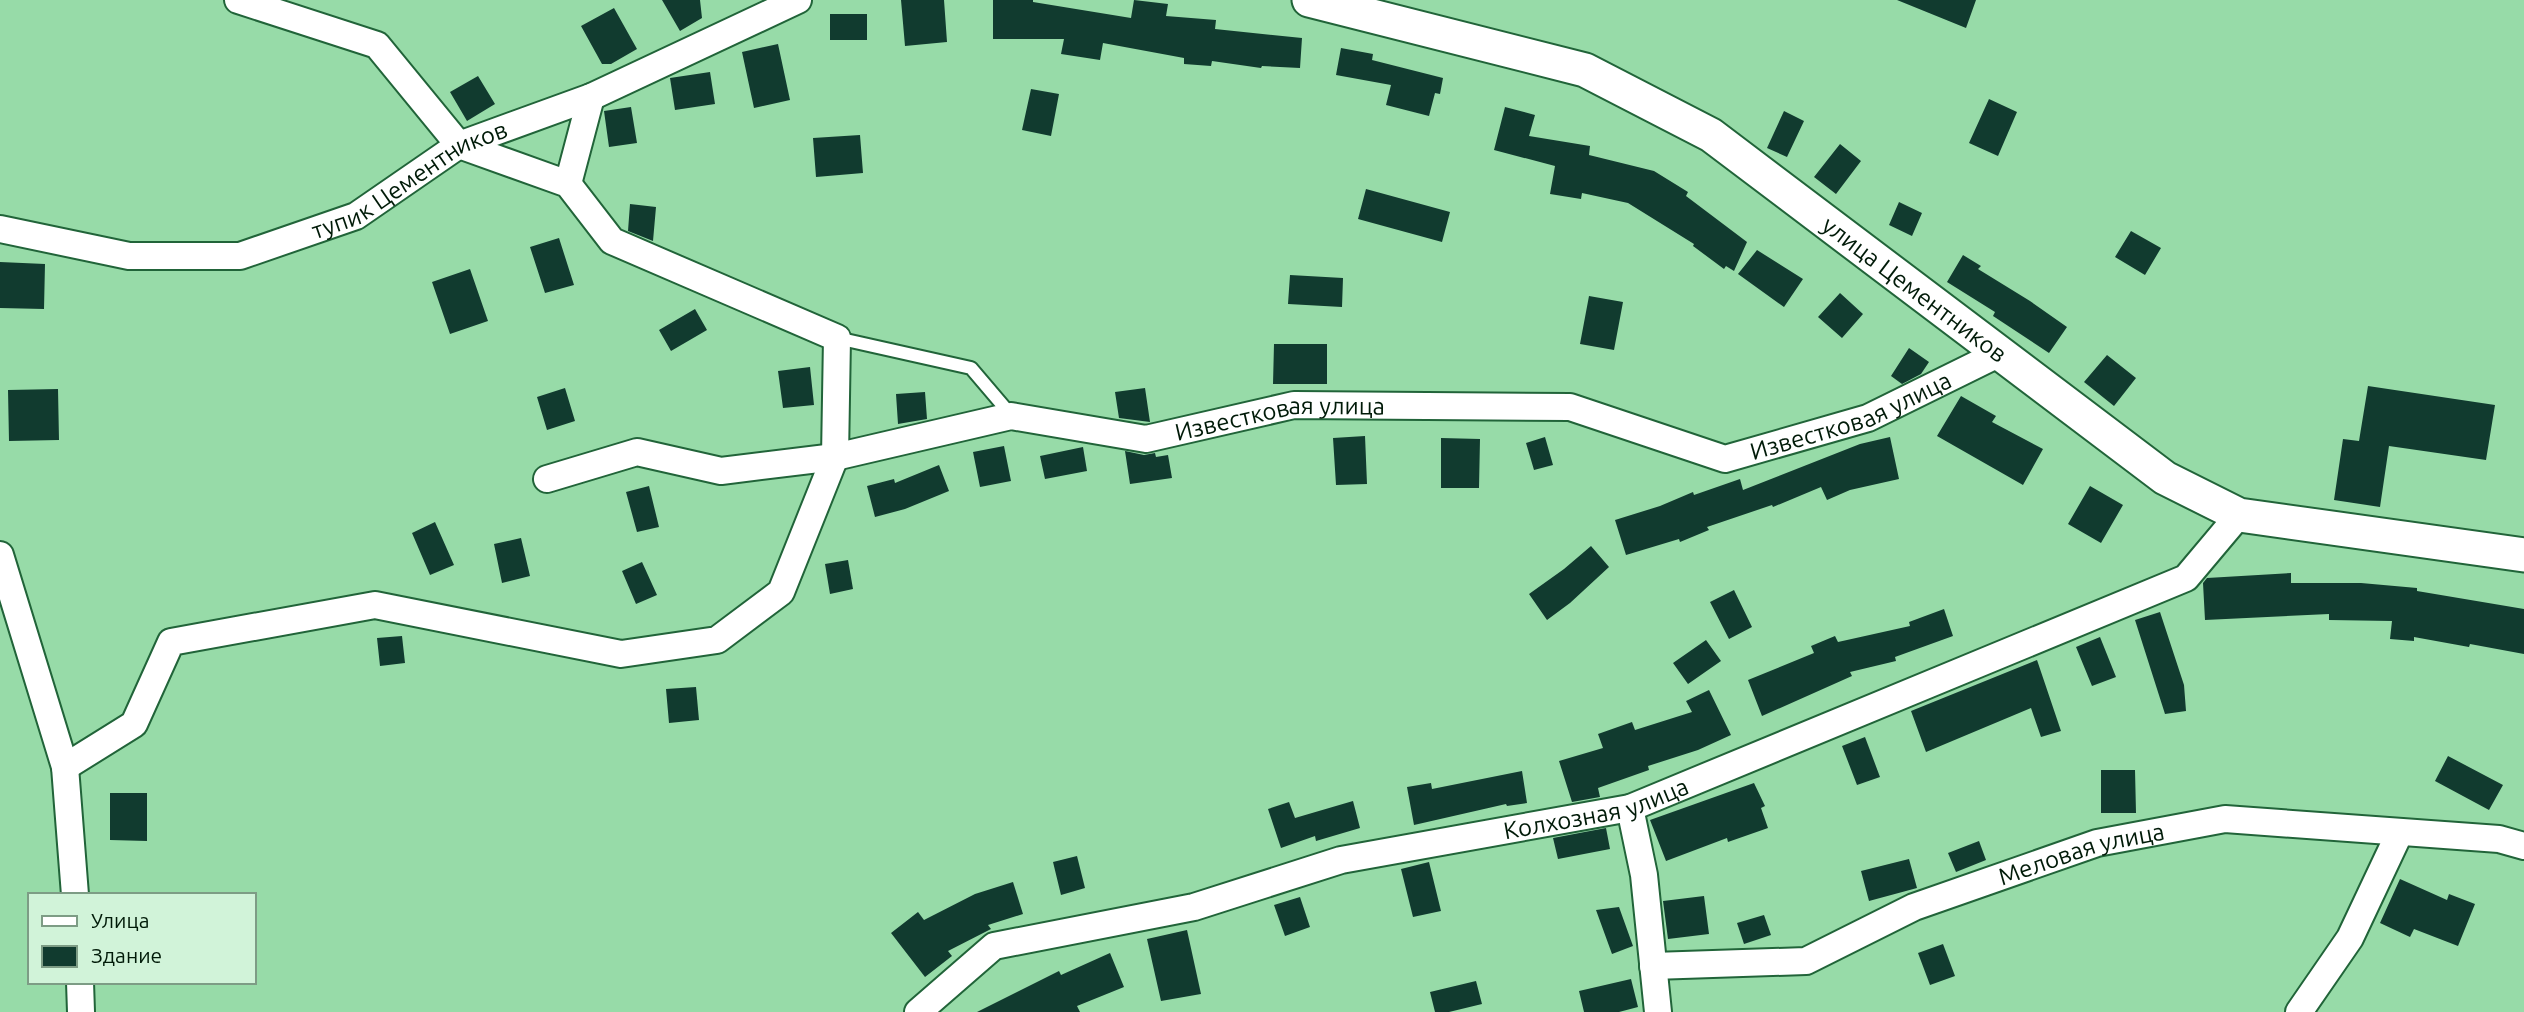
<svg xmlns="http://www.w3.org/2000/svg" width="2524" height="1012" viewBox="0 0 2524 1012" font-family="Ubuntu,sans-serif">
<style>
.building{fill:#113b2f}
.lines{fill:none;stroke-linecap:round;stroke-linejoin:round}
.service-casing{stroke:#216439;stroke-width:16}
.minor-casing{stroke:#216439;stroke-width:30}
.tertiary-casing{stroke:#216439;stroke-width:37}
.service{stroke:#fff;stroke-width:12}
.minor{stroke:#fff;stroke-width:26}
.tertiary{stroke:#fff;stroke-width:33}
.labels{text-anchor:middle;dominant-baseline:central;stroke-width:7;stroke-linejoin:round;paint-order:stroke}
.street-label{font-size:24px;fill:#001a08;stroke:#d1f3d9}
</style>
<rect width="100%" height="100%" fill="#97dba8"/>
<path class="building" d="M662 0H700L702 18 680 31Z
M901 0H944L947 42 905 46Z
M993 0H1033V2L1131 18 1134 0 1168 4 1166 16 1216 20 1215 29 1302 38 1300 68 1262 66 1261 68 1212 61 1211 66 1184 64V58L1103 43 1100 60 1061 54 1064 39H993Z
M1897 0H1976L1966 28Z
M614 8 637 49 611 64H602L581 26Z
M830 14H867V40H830Z
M778 44 790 100 754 108 742 52Z
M1341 48 1373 54 1372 60 1443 78 1440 94 1435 93 1429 116 1386 105 1391 85 1336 75Z
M710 72 715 104 675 110 670 78Z
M478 76 495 104 467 121 450 92Z
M1031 89 1059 94 1051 136 1022 130Z
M1989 99 2017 112 1998 156 1969 143Z
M631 107 637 143 609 147 604 111Z
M1505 107 1535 115 1529 136 1590 146 1589 155 1654 171 1688 192 1686 196 1747 242 1734 271 1726 266 1724 269 1693 246 1694 244 1628 203 1582 193 1581 199 1550 194 1555 166 1494 150Z
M1784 111 1804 121 1787 157 1767 148Z
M860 135 863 173 816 177 813 138Z
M1840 144 1861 161 1836 194 1814 177Z
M1366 189 1450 212 1442 242 1358 219Z
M1899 202 1922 213 1912 236 1889 225Z
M630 204 656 207 653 241 628 231Z
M2131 231 2161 248 2145 275 2115 257Z
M559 238 574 285 545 293 530 247Z
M1757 250 1803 279 1784 307 1738 274Z
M1963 255 1981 266 1978 269 2030 301 2067 327 2049 353 1993 316 1995 312 1947 282Z
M0 262 45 264 44 309 0 308Z
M470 269 488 321 450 334 432 282Z
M1290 275 1343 278 1342 307 1288 304Z
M1840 293 1863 314 1842 338 1818 317Z
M1589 296 1623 302 1614 350 1580 344Z
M695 309 707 330 671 351 659 330Z
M1274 344H1327V384H1273Z
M1909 348 1929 362 1921 374 1902 384 1891 376Z
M2107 355 2136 378 2114 406 2084 382Z
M810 367 814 405 783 408 778 371Z
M2368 386 2495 405 2486 460 2389 446 2380 507 2334 500 2343 439 2359 441Z
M565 388 575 421 547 430 537 397Z
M1145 388 1150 422 1119 418 1115 392Z
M58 389 59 440 9 441 8 390Z
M925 392 927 419 898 424 896 394Z
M1961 396 1996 416 1992 422 2043 449 2023 485 1937 436Z
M1365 436 1367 484 1336 485 1333 438Z
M1545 437 1553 465 1534 470 1526 443Z
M1890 437 1899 479 1850 490 1827 500 1821 487 1773 507 1772 505 1707 527 1709 530 1680 542 1679 539 1626 555 1615 520 1660 506 1693 492 1694 495 1740 479 1743 490 1860 444Z
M1441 438 1480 439 1479 488H1441Z
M1004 446 1011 481 980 487 973 452Z
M1083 447 1087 471 1045 479 1040 456Z
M1125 451 1144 455 1155 453 1156 457 1168 455 1172 478 1130 484Z
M939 465 949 491 905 509 875 517 867 486 894 479 895 483Z
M649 486 659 527 637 532 626 492Z
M2090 486 2123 505 2101 543 2068 524Z
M435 522 454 565 430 575 412 533Z
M521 538 530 576 502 583 494 544Z
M1591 546 1609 567 1570 603 1547 620 1529 594 1564 569Z
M848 560 853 589 830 594 825 564Z
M642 562 657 595 636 604 622 571Z
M2291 573V583H2361L2417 588V591L2524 609V654L2470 644 2469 647 2414 637V641L2390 639 2392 621 2329 620V614L2205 620 2203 583 2207 578Z
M1734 590 1752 627 1729 639 1710 602Z
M1944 609 1953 636 1895 657 1896 661 1850 672 1852 676 1762 716 1748 680 1814 653 1811 646 1835 636 1838 642 1910 626 1909 622Z
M2160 612 2184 685 2186 711 2165 714 2135 620Z
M402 636 405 663 380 666 377 638Z
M2100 637 2116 677 2092 686 2076 647Z
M1706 640 1721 661 1688 684 1673 663Z
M2037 660 2061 731 2041 737 2031 708 1926 752 1911 711Z
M696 687 699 720 669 723 666 689Z
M1709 690 1731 735 1698 750 1648 766 1649 770 1598 788 1600 797 1572 802 1559 761 1603 748 1598 734 1632 722 1635 730 1692 712 1686 701Z
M1865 737 1880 777 1857 785 1842 746Z
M2448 756 2503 785 2489 810 2435 781Z
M2101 770H2135L2136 813H2101Z
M1522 771 1527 803 1507 806 1506 804 1414 825 1407 787 1431 783 1432 789Z
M1754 783 1765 806 1761 808 1768 828 1728 842 1727 838 1666 861 1650 820Z
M110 793H147V841L110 840Z
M1353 801 1360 828 1316 841 1315 836 1281 848 1268 809 1289 802 1295 818Z
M1606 828 1610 849 1558 859 1553 838Z
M1979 841 1986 860 1956 872 1948 853Z
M1077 856 1085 888 1061 895 1053 862Z
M1909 859 1917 888 1869 901 1861 871Z
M1429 862 1441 911 1413 917 1401 869Z
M2400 879 2447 900 2449 894 2475 904 2458 946 2414 929 2410 937 2380 923Z
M1013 882 1023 914 988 925 991 929 948 951 952 956 925 977 891 933 918 912 924 920 975 894Z
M1704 896 1709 934 1668 939 1663 901Z
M1300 897 1310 927 1285 936 1274 905Z
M1619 907 1633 946 1612 954 1596 910Z
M1764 915 1771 935 1744 944 1737 923Z
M1187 930 1201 994 1161 1001 1147 939Z
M1943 944 1955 976 1930 985 1918 953Z
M1110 953 1124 987 1077 1006 1080 1012H977L1059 971 1061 975Z
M1631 979 1638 1007 1619 1012H1584L1579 991Z
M1476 981 1482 1004 1449 1012H1435L1430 992Z"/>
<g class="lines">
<defs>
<path id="service" d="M837 338 971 368 1011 415"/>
<g id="minor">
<path d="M568 184 591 97"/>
<path id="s1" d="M0 229 129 256H240L356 216 459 145 591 97 798 0"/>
<path id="s2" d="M547 479 637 452 721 471 835 457 1011 416 1146 439 1294 405 1570 407 1725 459 1868 418 2000 353"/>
<path d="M0 555 65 767 75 895"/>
<path d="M65 767 134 724 171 642 375 605 621 654 717 640 781 592 835 457 837 338 612 241 568 184 459 145 377 45 238 0"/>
<path d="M1630 808 1644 875 1658 1012"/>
<path id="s3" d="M1653 966 1806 961 1914 907 2097 843 2225 819 2499 839 2524 846"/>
<path d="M80 982 81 1012"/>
<path id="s4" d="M918 1012 994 946 1194 907 1341 860 1630 808 2186 578 2239 515"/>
<path d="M2299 1012 2350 938 2400 832"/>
</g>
<g id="tertiary">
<path id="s5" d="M1309 0 1585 70 1711 135 2165 478 2239 515 2524 555"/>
</g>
</defs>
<use href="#service" class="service-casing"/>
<use href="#minor" class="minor-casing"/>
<use href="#tertiary" class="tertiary-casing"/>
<use href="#service" class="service"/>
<use href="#minor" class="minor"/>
<use href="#tertiary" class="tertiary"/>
</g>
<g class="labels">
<g class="street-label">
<text stroke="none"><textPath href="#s1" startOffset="430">тупик Цементников</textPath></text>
<text stroke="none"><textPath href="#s5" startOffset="682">улица Цементников</textPath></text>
<text stroke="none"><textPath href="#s2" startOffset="1337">Известковая улица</textPath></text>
<text stroke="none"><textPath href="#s2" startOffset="749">Известковая улица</textPath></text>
<text stroke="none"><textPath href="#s4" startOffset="719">Колхозная улица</textPath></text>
<text stroke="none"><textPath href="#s3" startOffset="450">Меловая улица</textPath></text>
</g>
</g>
<rect x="28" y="893" width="228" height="91" fill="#d1f3d9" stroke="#7d9c85" stroke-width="2"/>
<rect x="42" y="916" width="35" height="10" fill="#ffffff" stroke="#7d9c85" stroke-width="2"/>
<text x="91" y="928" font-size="21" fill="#001a08">Улица</text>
<rect x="42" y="946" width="35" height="21" fill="#113b2f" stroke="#7d9c85" stroke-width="2"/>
<text x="91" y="963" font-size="21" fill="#001a08">Здание</text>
</svg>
